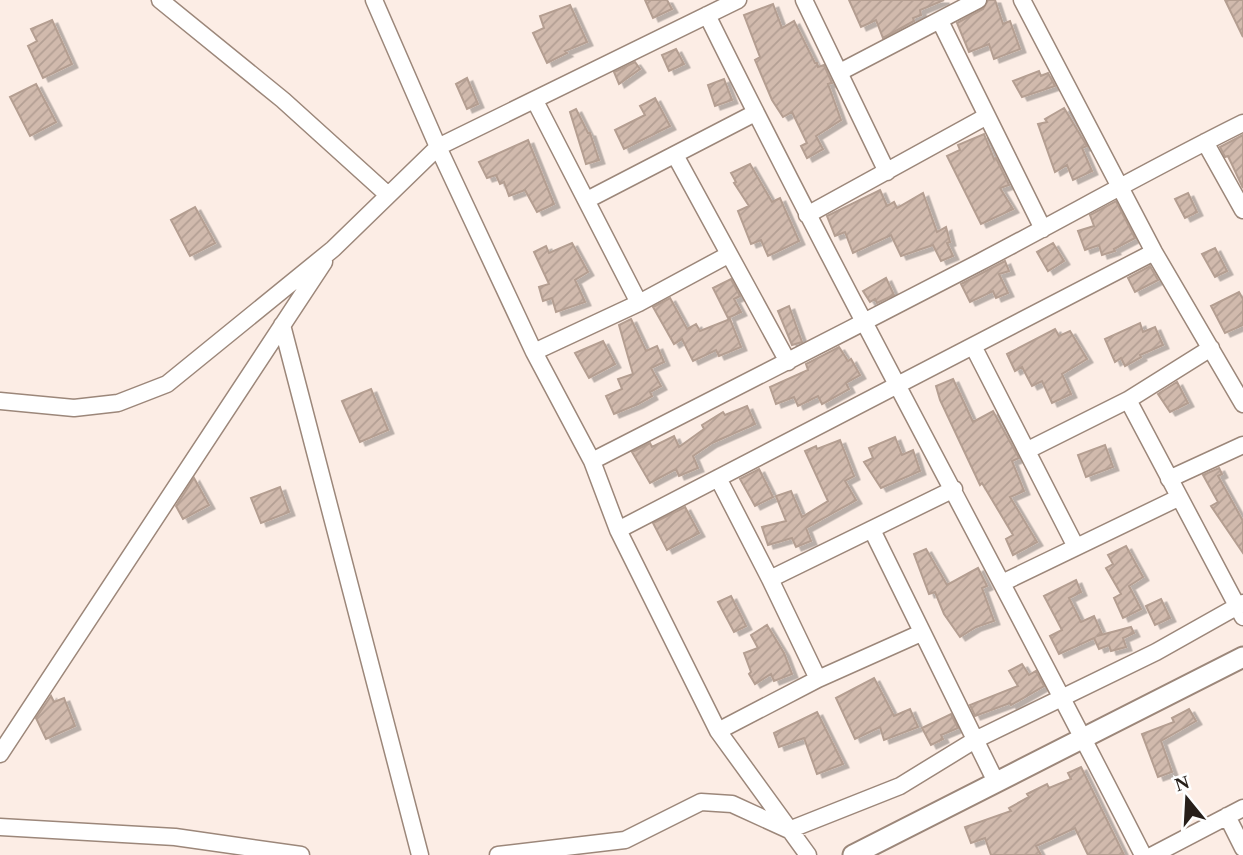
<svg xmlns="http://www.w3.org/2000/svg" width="1243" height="855" viewBox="0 0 1243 855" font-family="'Times New Roman',serif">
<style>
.building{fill:url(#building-hatch);stroke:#b49e91;stroke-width:2;filter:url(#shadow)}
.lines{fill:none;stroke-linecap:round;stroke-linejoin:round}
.minor-casing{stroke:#9c877a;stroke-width:19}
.tertiary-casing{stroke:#9c877a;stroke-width:23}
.minor{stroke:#fff;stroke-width:16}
.tertiary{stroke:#fff;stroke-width:19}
</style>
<defs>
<pattern id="building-hatch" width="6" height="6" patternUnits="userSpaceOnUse" patternTransform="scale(1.75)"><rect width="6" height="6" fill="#d1baad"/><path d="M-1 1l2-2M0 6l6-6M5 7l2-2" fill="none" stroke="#b39f94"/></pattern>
<filter id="shadow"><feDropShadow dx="5.5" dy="3.5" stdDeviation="0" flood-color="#0004"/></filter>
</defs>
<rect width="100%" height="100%" fill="#fcede5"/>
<path class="building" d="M645 0H667L672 9 653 18Z
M849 0H944L920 10 921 15 913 18 914 21 883 38 876 20 861 27Z
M988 0H995L1003 24 1010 21 1020 49 994 59 989 44 969 52 957 23 983 9Z
M1225 0H1243V37Z
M773 4 782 28 794 21 815 63H817L818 67 824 65 832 83 828 84 841 120 816 136 823 149 807 158 801 146 807 143 792 112 783 117 772 100 755 60 760 57 744 15Z
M570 5 587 42 565 51 567 53 547 63 533 33 544 28 540 16Z
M52 20 72 64 43 78 28 46 37 41 31 29Z
M676 49 684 64 669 71 662 55Z
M635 62 640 69 619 84 614 72Z
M1039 71 1041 76 1048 73 1055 86 1022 97 1013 81Z
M467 78 478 104 467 109 456 84Z
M724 79 732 100 715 106 708 85Z
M36 84 56 122 30 136 10 97Z
M655 98 670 126 624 149 615 130 645 115 640 106Z
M1064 108 1087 146 1082 148 1092 171 1073 180 1067 165 1055 172 1038 124 1047 122 1045 119Z
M576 109 588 133H590L599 160 586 164 570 112Z
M984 134 994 159 996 158 1009 185 1000 188 1013 209 981 224 947 156 960 150 958 145Z
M1243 135V188L1228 156 1225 157 1220 147Z
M528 140 554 204 537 212 525 190 509 196 504 182 500 184 496 175 487 178 479 162Z
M750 164 772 202 780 198 799 241 768 256 761 240 751 244 738 211 749 206 734 183 736 182 731 173Z
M880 190 887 206 894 202 897 208 923 193 937 232 946 227 950 242 947 243 953 256 941 261 933 245 901 256 891 235 853 253 845 232 835 236 827 216Z
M1188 193 1197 212 1185 218 1175 199Z
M1116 201 1135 238 1114 249 1115 251 1102 255 1099 245 1085 250 1078 231 1094 226 1090 215Z
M195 207 215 243 190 256 171 220Z
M572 243 588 272 575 280 585 302 556 312 552 298 543 301 539 287 549 284 534 252 546 246 549 253Z
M1053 243 1064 261 1048 271 1037 252Z
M1215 248 1227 271 1215 277 1202 254Z
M1005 261 1009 271 999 274 1008 293 996 298 993 291 970 302 961 284Z
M1150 266 1158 280 1135 292 1128 278Z
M886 278 894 295 877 303 875 299 870 302 863 291Z
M731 279 740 296 734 299 741 312 728 318 713 288Z
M1239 292 1243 299V325L1225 333 1211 306Z
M670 298 687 329 696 324 700 331 730 319 741 347 719 356 716 350 693 361 682 339 674 344 653 307Z
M789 306 802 342 792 345 778 311Z
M631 319 646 351 657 346 664 362 651 368 661 386 650 392 652 396 638 404 614 414 606 396 622 389 618 379 633 374 619 325Z
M1140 323 1143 332 1155 327 1163 345 1140 355 1141 357 1125 366 1121 358 1115 362 1105 339Z
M1055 329 1059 336 1070 331 1087 359 1062 374 1071 394 1052 403 1042 381 1032 386 1022 367 1015 371 1007 354Z
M603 341 615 364 589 378 575 353Z
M839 347 848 361 851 359 860 375 846 383 849 389 822 404 818 396 798 406 794 397 776 404 770 387 808 370 806 364Z
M953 379 973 422 993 411 1019 458 1012 461 1024 491 1010 497 1037 542 1013 555 1006 539 1013 535 982 483 980 485 940 400 936 386Z
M1177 382 1188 403 1170 412 1158 394Z
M371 389 388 430 360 442 342 401Z
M747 406 755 424 712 443 693 456 698 468 679 476 676 469 650 483 632 452 650 443 652 447 674 436 679 447 704 429 702 425 723 412 725 415Z
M895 437 902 455 913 450 920 471 881 488 864 462 873 458 869 448Z
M840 440 854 476 845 481 856 500 806 528 811 541 796 547 792 538 768 545 762 527 786 521 776 496 791 491 802 517 828 501 805 451 816 446 817 449Z
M1105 445 1113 467 1086 477 1078 455Z
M1219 468 1222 474 1218 476 1243 521V553L1211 506 1218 502 1203 475Z
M759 469 773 497 755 506 740 479Z
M194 478 209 505 183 519 176 506Z
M280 487 289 512 261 523 251 498Z
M685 507 699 533 667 550 653 523Z
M1126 546 1143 577 1129 586 1141 609 1123 618 1114 598 1121 594 1106 568 1113 564 1108 555Z
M926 549 947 585 978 568 987 586 982 588 994 621 976 627 960 637 944 614 935 592 929 594 914 554Z
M1076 580 1081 592 1069 598 1081 622 1094 616 1102 634 1097 636 1131 627 1134 633 1123 638 1126 647 1111 651 1109 645 1099 649 1094 638 1059 654 1050 636 1062 630 1044 596Z
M731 596 746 626 734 632 718 602Z
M1161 599 1170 618 1155 625 1146 606Z
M767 625 784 653 792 674 774 681 771 674 755 684 749 674 751 672 744 653 758 648 751 635Z
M1022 664 1029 675 1036 671 1044 686 1011 705 1010 703 975 716 970 705 1018 686 1009 671Z
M874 678 894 716 910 709 918 727 884 740 880 727 855 739 836 698Z
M51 696 54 702 64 698 75 726 46 739 36 718Z
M1189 709 1196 721 1161 741 1172 772 1158 777 1142 734 1174 722 1172 718Z
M817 712 843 764 817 774 804 738 779 747 774 733Z
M951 714 958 728 941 735 943 739 931 745 922 728Z
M1081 767 1124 855H1088L1075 828 1036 846 1041 855H991L985 838 971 843 965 827 1011 811 1009 808 1029 797 1027 794 1047 784 1049 788 1071 779 1068 773Z"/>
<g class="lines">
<defs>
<path id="minor" d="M160 0 283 100 388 195
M738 0 438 147 534 352 592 461 618 530 718 731 808 855
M804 0 887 172
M1022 0 1154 252 1243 404
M707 15C847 298 1000 574 1143 855
M940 21 1043 229
M840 72 978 0
M535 101 639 303
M1205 142 1243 210
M675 155 788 362
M587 200 755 113
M807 215 987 116
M282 325 420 855
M973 346 1076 547
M534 352 639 303 728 255
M1128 400 1243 617
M0 401 74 408 118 403 167 384 333 249 438 147 374 0
M1028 450 1128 400 1211 348
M592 461C722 395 851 329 980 262 1068 216 1154 167 1243 123
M718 478 770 579 818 679
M1169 479 1243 445
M618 530 1154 252
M872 530 996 782
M770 579 954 489
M1002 583 1178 498
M718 731 818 679 921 633
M0 754 324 262
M1227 816 1243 848
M0 827 175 837 301 855
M498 855 625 840 701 802 732 804 789 830 900 786 975 740 1156 652 1243 603
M1153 855 1243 808"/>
<path id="tertiary" d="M853 855 1243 657"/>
</defs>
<use href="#minor" class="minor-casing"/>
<use href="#tertiary" class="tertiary-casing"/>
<use href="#minor" class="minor"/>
<use href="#tertiary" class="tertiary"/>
</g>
<g transform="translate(1187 799) rotate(342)" stroke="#fefefe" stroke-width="5" paint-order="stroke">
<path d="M0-5L12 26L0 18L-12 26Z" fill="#271f1a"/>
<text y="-10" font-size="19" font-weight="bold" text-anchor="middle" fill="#271f1a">N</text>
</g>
</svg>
